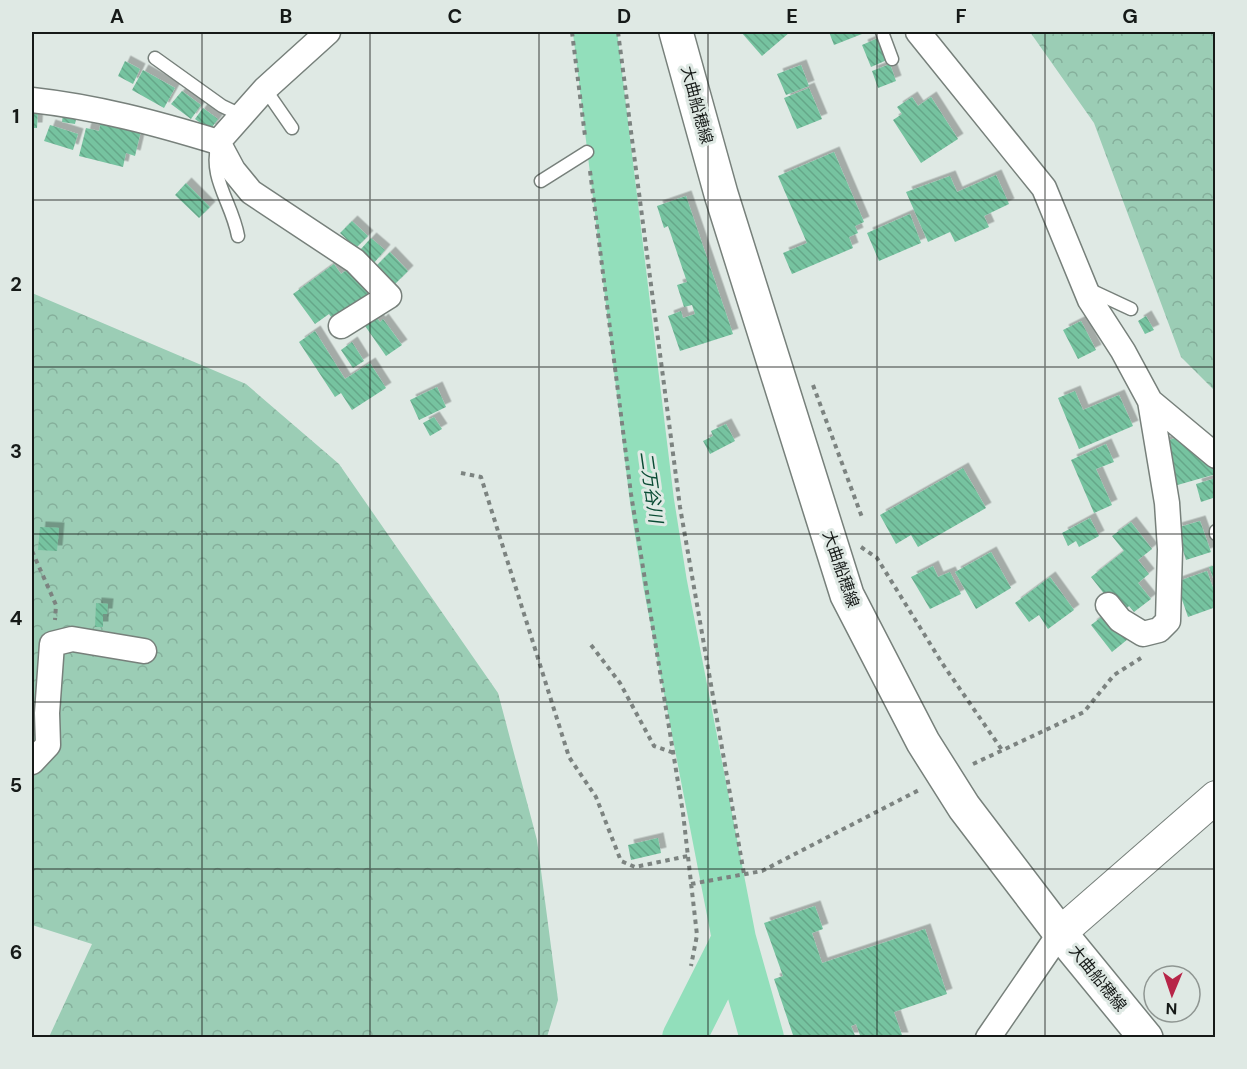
<svg xmlns="http://www.w3.org/2000/svg" width="1247" height="1069" viewBox="0 0 1247 1069" font-family="'DM Sans','Noto Sans JP',sans-serif">
<style>
.forest{fill:url(#forest-crowns)}
.lines{fill:none;stroke-linecap:round;stroke-linejoin:round}
.river{stroke:#92dfbb;stroke-width:44}
.building{fill:url(#building-back-hatch);filter:url(#shadow)}
.service-casing{stroke:#77807b;stroke-width:15}
.minor-casing{stroke:#77807b;stroke-width:27}
.tertiary-casing{stroke:#77807b;stroke-width:34}
.secondary-casing{stroke:#77807b;stroke-width:36}
.path{stroke:#7c8380;stroke-width:4;stroke-dasharray:4.5 4.5;stroke-linecap:butt}
.service{stroke:#fff;stroke-width:12}
.minor{stroke:#fff;stroke-width:24}
.tertiary{stroke:#fff;stroke-width:32}
.secondary{stroke:#fff;stroke-width:33}
.grid{fill:none;stroke:#161a18;stroke-width:1.5;stroke-opacity:0.55}
.labels{text-anchor:middle;dominant-baseline:central;stroke-width:6;stroke-linejoin:round;paint-order:stroke}
.street-label{font-size:16px;fill:#161a18;stroke:#dfe9e4}
.water-label{font-size:18px;font-style:italic;fill:#0a4b34;stroke:#dfe9e4}
.neatline{fill:none;stroke:#161a18;stroke-width:2}
.grid-label{font-size:20px;text-anchor:middle;font-weight:bold;fill:#161a18}
</style>
<defs>
<pattern id="forest-crowns" width="20" height="18" patternUnits="userSpaceOnUse" patternTransform="scale(1.5)"><rect width="20" height="18" fill="#9bcdb5"/><path d="M2 6a3 3 0 1 1 6 0M12 15a3 3 0 1 1 6 0" fill="none" stroke="#85af9b"/></pattern>
<pattern id="building-back-hatch" width="6" height="6" patternUnits="userSpaceOnUse" patternTransform="scale(1.5)"><rect width="6" height="6" fill="#76c3a0"/><path d="M-1 5l2 2M0 0l6 6M5-1l2 2" fill="none" stroke="#65a789"/></pattern>
<filter id="shadow"><feDropShadow dx="5.5" dy="-5.5" stdDeviation="0" flood-color="#0004"/></filter>
</defs>
<rect width="100%" height="100%" fill="#dfe9e4"/>
<path class="forest" d="M1030 32H1215V391L1181 357 1094 123Z
M32 293 246 384 339 464 498 693 537 840 558 1000 547 1037H49L92 944 32 925Z"/>
<g class="lines">
<path class="river" d="M595 32 652 501 665 583 734 939 762 1038
M684 1038 734 939"/>
</g>
<path class="building" d="M741 32H790L762 56Z
M829 32H867L834 45Z
M878 38 887 60 871 67 862 45Z
M125 61 140 69 133 84 118 76Z
M890 64 896 81 878 88 872 71Z
M801 65 809 86 786 95 777 74Z
M143 70 175 88 164 108 132 90Z
M809 88 822 119 797 129 784 98Z
M182 91 201 105 191 119 171 104Z
M912 97 918 106 931 97 958 139 921 163 893 120 902 114 897 107Z
M203 108 218 119 210 130 195 119Z
M32 110 38 111 37 128H32Z
M63 113 77 115 75 124 62 122Z
M101 121 141 131 135 156 126 153 123 167 79 156 86 128 99 131Z
M50 125 78 134 73 150 44 141Z
M834 152 864 222 855 226 858 233 849 237 853 248 792 274 783 253 807 243 778 176Z
M996 175 1009 204 984 216 989 227 955 242 950 232 928 242 906 192 950 176 957 192Z
M186 183 210 207 199 218 175 195Z
M686 196 733 334 680 351 668 316 681 311 683 318 695 314 692 305 684 307 677 285 687 282 668 226 664 228 657 206Z
M910 214 921 243 879 261 867 233Z
M352 221 368 236 356 248 340 233Z
M371 238 385 250 374 263 360 250Z
M390 252 408 271 395 284 376 266Z
M334 264 341 274 351 267 371 294 334 321 329 314 315 324 293 294Z
M374 314 380 322 383 319 402 345 386 356 363 323Z
M1146 316 1154 330 1145 334 1138 321Z
M1081 321 1096 350 1078 359 1063 330Z
M315 331 345 379 370 363 386 388 352 410 341 393 335 397 299 342Z
M352 342 364 361 353 368 341 350Z
M437 387 446 407 419 420 410 400Z
M1075 391 1083 410 1119 395 1133 426 1079 449 1058 398Z
M434 417 442 429 430 436 423 423Z
M726 424 735 441 710 454 703 441 713 436 711 431Z
M1175 438 1216 472V474L1174 486 1161 443Z
M1106 444 1114 462 1096 469 1112 505 1094 513 1071 460Z
M963 468 986 508 918 547 911 535 896 544 880 515Z
M1216 478V497L1201 502 1196 484Z
M1090 518 1099 536 1079 547 1076 541 1068 546 1062 533Z
M1200 521 1211 552 1186 560 1176 528Z
M1131 522 1152 549 1138 560 1149 574 1138 583 1151 599 1134 612 1129 606 1120 614 1091 577 1124 551 1112 536Z
M40 527 59 528 57 551 38 550Z
M991 552 1011 588 976 609 955 572Z
M1216 565V583H1215L1209 567Z
M933 566 938 577 950 572 961 594 930 609 911 577Z
M1207 571 1216 596V607L1188 617 1176 582Z
M1050 577 1074 610 1048 629 1039 615 1029 622 1015 603Z
M96 603 108 604 107 614H103V627H95Z
M1108 612 1128 639 1112 652 1091 625Z
M658 838 661 853 631 860 628 845Z
M815 906 823 929 812 933 822 963 925 929 947 994 894 1012 903 1038H861L856 1024 851 1026 856 1038H794L774 979 783 976 764 923Z"/>
<g class="lines">
<defs>
<path id="service" d="M882 32 892 59
M155 58 222 106 243 116
M265 89 292 128
M218 143C208 178 232 202 238 236
M541 181 587 152
M1086 288 1131 309
M1216 531V534"/>
<path id="minor" d="M918 32 1044 188 1090 300 1123 351 1150 401 1216 456
M32 100C96 107 156 123 218 142L265 89 328 32
M218 142 233 170 251 192 355 261 389 296 341 326
M1108 605 1120 620 1143 634 1159 630 1168 621 1170 549 1167 503 1150 401
M32 762 48 745 47 713 52 644 72 639 144 651
M988 1038 1060 933"/>
<path id="tertiary" d="M1060 933 1216 797"/>
<path id="secondary" d="M676 32 721 194 847 595 923 742 964 807 1060 933 1146 1038"/>
</defs>
<use href="#service" class="service-casing"/>
<use href="#minor" class="minor-casing"/>
<use href="#tertiary" class="tertiary-casing"/>
<use href="#secondary" class="secondary-casing"/>
<path class="path" d="M572 32 585 136
M618 32 680 507 744 874
M590 171 631 494 683 813 697 935 691 966
M813 385 863 520
M461 473 481 477 569 757 596 797 621 861 635 867 688 856
M861 547 877 558 942 663 1002 750
M32 551 56 605 55 620
M591 645 620 683 654 746 674 753
M973 764 1084 712 1114 675 1141 658
M691 884 762 871 921 789"/>
<use href="#service" class="service"/>
<use href="#minor" class="minor"/>
<use href="#tertiary" class="tertiary"/>
<use href="#secondary" class="secondary"/>
</g>
<path class="grid" d="M202 32V1038M370 32V1038M539 32V1038M708 32V1038M877 32V1038M1045 32V1038M32 200H1216M32 367H1216M32 534H1216M32 702H1216M32 869H1216"/>
<g class="labels">
<g class="street-label">
<text transform="translate(697 105) rotate(75)">大曲船穂線</text>
<text transform="translate(841 569) rotate(71)">大曲船穂線</text>
<text transform="translate(1098 978) rotate(51)">大曲船穂線</text>
</g>
<g class="water-label">
<text transform="translate(651 487) rotate(82)">二万谷川</text>
</g>
</g>
<rect width="1247" height="1069" fill="none" stroke="#dfe9e4" stroke-width="66"/>
<g transform="translate(1172 994) rotate(182)"><circle r="28" fill="#dfe9e4" stroke="#8f9692" stroke-width="1.5"/>
<path d="M0-4.5L10 22L0 15L-10 22Z" fill="#b72548"/>
<text y="-9" font-size="16" font-weight="bold" text-anchor="middle" fill="#161a18">N</text>
</g>
<rect x="33" y="33" width="1181" height="1003" class="neatline"/>
<g class="grid-label">
<text x="117" y="23">A</text>
<text x="286" y="23">B</text>
<text x="455" y="23">C</text>
<text x="624" y="23">D</text>
<text x="792" y="23">E</text>
<text x="961" y="23">F</text>
<text x="1130" y="23">G</text>
<text x="16" y="123">1</text>
<text x="16" y="291">2</text>
<text x="16" y="458">3</text>
<text x="16" y="625">4</text>
<text x="16" y="792">5</text>
<text x="16" y="959">6</text>
</g>
</svg>
